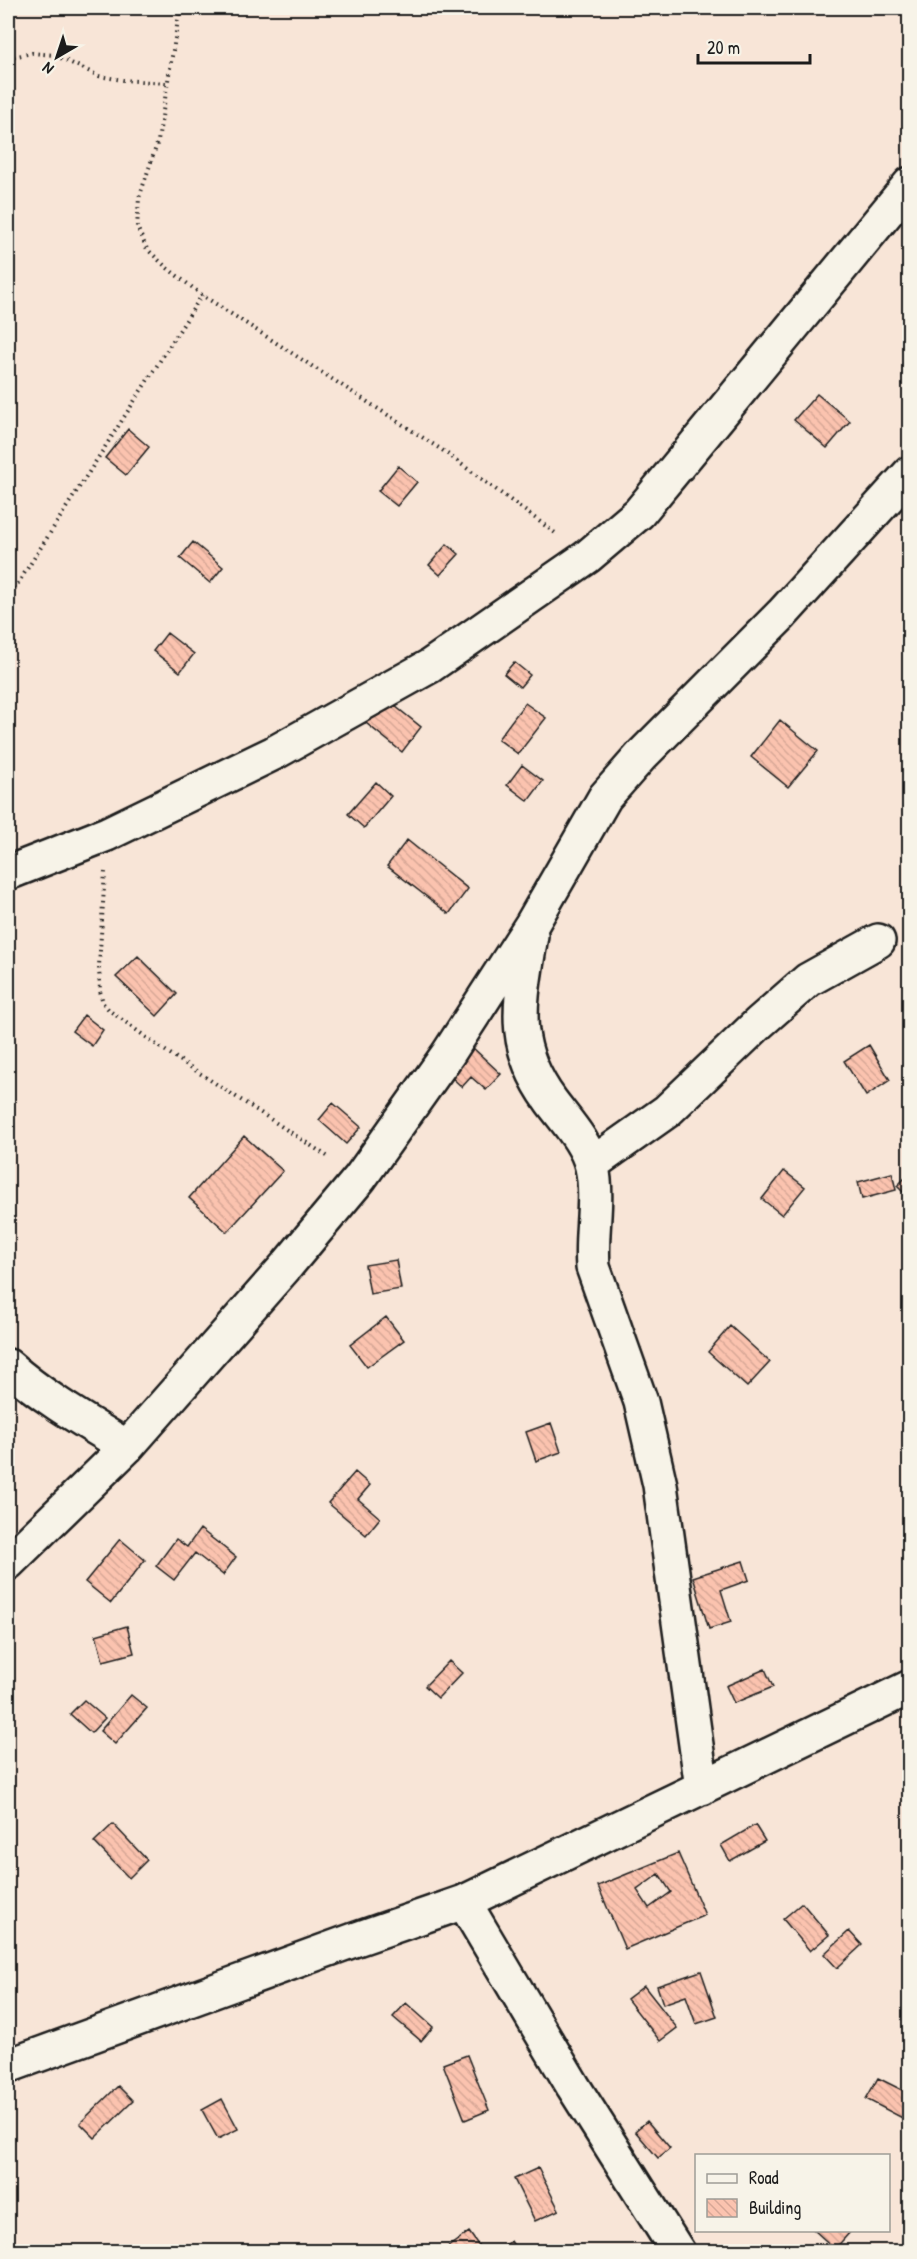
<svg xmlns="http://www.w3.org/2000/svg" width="917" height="2259" viewBox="0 0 917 2259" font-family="'Patrick Hand',sans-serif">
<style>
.building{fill:url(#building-back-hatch);stroke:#1c1c1c;stroke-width:1.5;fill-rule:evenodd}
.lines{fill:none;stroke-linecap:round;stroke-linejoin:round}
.minor-casing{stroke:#1c1c1c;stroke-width:38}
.path{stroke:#1c1c1c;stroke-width:4;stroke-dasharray:1.5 4.5;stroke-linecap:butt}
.minor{stroke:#f7f3e8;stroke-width:33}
</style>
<defs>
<pattern id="building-back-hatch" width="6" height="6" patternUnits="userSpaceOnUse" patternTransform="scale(1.5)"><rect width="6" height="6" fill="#fbc3af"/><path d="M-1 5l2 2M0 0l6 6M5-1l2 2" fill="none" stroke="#d7a796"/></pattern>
</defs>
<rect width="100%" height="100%" fill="#f8e5d7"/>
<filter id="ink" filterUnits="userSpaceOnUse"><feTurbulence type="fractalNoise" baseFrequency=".0167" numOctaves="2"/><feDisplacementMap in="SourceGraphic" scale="12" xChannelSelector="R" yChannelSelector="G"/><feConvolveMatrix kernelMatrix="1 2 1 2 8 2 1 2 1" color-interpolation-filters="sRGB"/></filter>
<g filter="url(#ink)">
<path class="building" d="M817 394 850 421 827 448 794 420Z
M128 429 149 447 126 475 105 458Z
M398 466 417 482 397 506 378 491Z
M193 542 223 567 210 583 180 558Z
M447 544 459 554 440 575 429 565Z
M167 633 194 654 180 672 153 651Z
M514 662 530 675 520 687 504 674Z
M385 698 421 727 402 752 366 723Z
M525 703 546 718 518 754 498 739Z
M780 720 818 751 788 787 751 757Z
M522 765 543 781 528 801 507 785Z
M376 782 391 796 364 828 348 814Z
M407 840 468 889 449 914 387 866Z
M138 956 177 994 157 1016 116 977Z
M84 1015 103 1030 92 1046 72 1031Z
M869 1045 890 1080 866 1096 844 1061Z
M472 1047 501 1074 486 1090 471 1077 462 1087 448 1074Z
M333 1103 361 1127 346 1144 319 1120Z
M244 1136 283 1171 227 1232 189 1198Z
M784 1171 805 1187 782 1215 762 1199Z
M892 1173 896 1190 862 1199 858 1182Z
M910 1173V1199L897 1186Z
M396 1260 401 1289 370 1294 365 1265Z
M386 1317 404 1340 367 1367 350 1345Z
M730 1326 770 1362 747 1387 708 1352Z
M551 1423 561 1452 536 1461 526 1432Z
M355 1472 370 1485 358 1499 380 1518 366 1535 328 1503Z
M200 1529 236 1557 223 1575 195 1553 174 1580 156 1566 176 1539 187 1547Z
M120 1539 145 1560 111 1603 85 1582Z
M743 1561 749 1580 721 1590 731 1622 709 1629 693 1577Z
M127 1626 134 1653 103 1661 96 1635Z
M449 1661 462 1673 438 1698 425 1686Z
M765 1669 773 1687 734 1703 726 1686Z
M131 1695 147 1708 115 1744 100 1731Z
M84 1700 105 1718 91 1733 70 1714Z
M113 1824 147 1860 129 1878 94 1842Z
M755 1825 765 1841 730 1861 721 1845Z
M678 1853 705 1915 625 1949 598 1886ZM659 1874 671 1892 649 1908 637 1890Z
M802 1903 829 1935 810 1951 783 1919Z
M849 1931 862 1945 837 1968 824 1954Z
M701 1971 717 2017 696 2024 686 1996 663 2004 657 1986Z
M644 1986 677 2028 660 2041 627 1999Z
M406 2003 433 2027 421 2041 393 2017Z
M467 2055 489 2110 465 2120 443 2064Z
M878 2078 910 2094V2122L866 2099Z
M118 2086 133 2101 95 2138 80 2123Z
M222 2099 238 2129 218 2139 202 2110Z
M647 2121 670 2148 658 2158 635 2131Z
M538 2168 559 2210 535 2221 514 2179Z
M814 2230H848L850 2232 835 2249Z
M469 2232 483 2252H441Z
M511 2241 518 2252H496Z"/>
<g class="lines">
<defs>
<path id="minor" d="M8 873 107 834 274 753 430 666 587 557 639 513 910 184
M531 935C521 1001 508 1042 551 1101 565 1120 587 1143 592 1167 599 1199 590 1234 593 1267L641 1402 660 1485 702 1788
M592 1164 667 1111 759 1023 808 980 878 941
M8 1366C44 1398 86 1422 127 1447
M8 1563 127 1447 288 1264 360 1178 448 1054 532 924 605 797 641 756 782 614 910 473
M464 1902 573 2086 678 2252
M8 2066 354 1940 464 1902 910 1687"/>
</defs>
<use href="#minor" class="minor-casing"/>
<path class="path" d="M180 8 158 141 139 198 137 227 147 249 166 267 202 295 442 450 558 535
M8 58 32 53 54 55 99 76 123 80 166 83
M8 599 202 295
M105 872 99 966 100 991 103 1003 110 1011 161 1048 330 1158"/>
<use href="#minor" class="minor"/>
</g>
</g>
<rect width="917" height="2259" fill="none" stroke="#f7f3e8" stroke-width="30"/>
<rect x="15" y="15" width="887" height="2229" fill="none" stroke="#1c1c1c" stroke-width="2" filter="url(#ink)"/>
<rect x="695" y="2154" width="195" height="78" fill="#f7f3e8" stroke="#9f9d96" stroke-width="1.5"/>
<rect x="707" y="2174" width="30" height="9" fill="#f7f3e8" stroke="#9f9d96" stroke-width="1.5"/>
<text x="749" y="2184" font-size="18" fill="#1c1c1c">Road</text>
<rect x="707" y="2199" width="30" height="18" fill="url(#building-back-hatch)" stroke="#9f9d96" stroke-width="1.5"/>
<text x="749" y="2214" font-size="18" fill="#1c1c1c">Building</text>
<g transform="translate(57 57) rotate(219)" stroke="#f7f3e8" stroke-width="4.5" paint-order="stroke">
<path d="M0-4.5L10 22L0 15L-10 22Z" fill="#1c1c1c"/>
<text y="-9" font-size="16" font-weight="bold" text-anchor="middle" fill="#1c1c1c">N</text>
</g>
<path d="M698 54v9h112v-9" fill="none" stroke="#1c1c1c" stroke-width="3"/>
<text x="707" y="54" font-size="18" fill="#1c1c1c" stroke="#f7f3e8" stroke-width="4.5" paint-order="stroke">20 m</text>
</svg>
